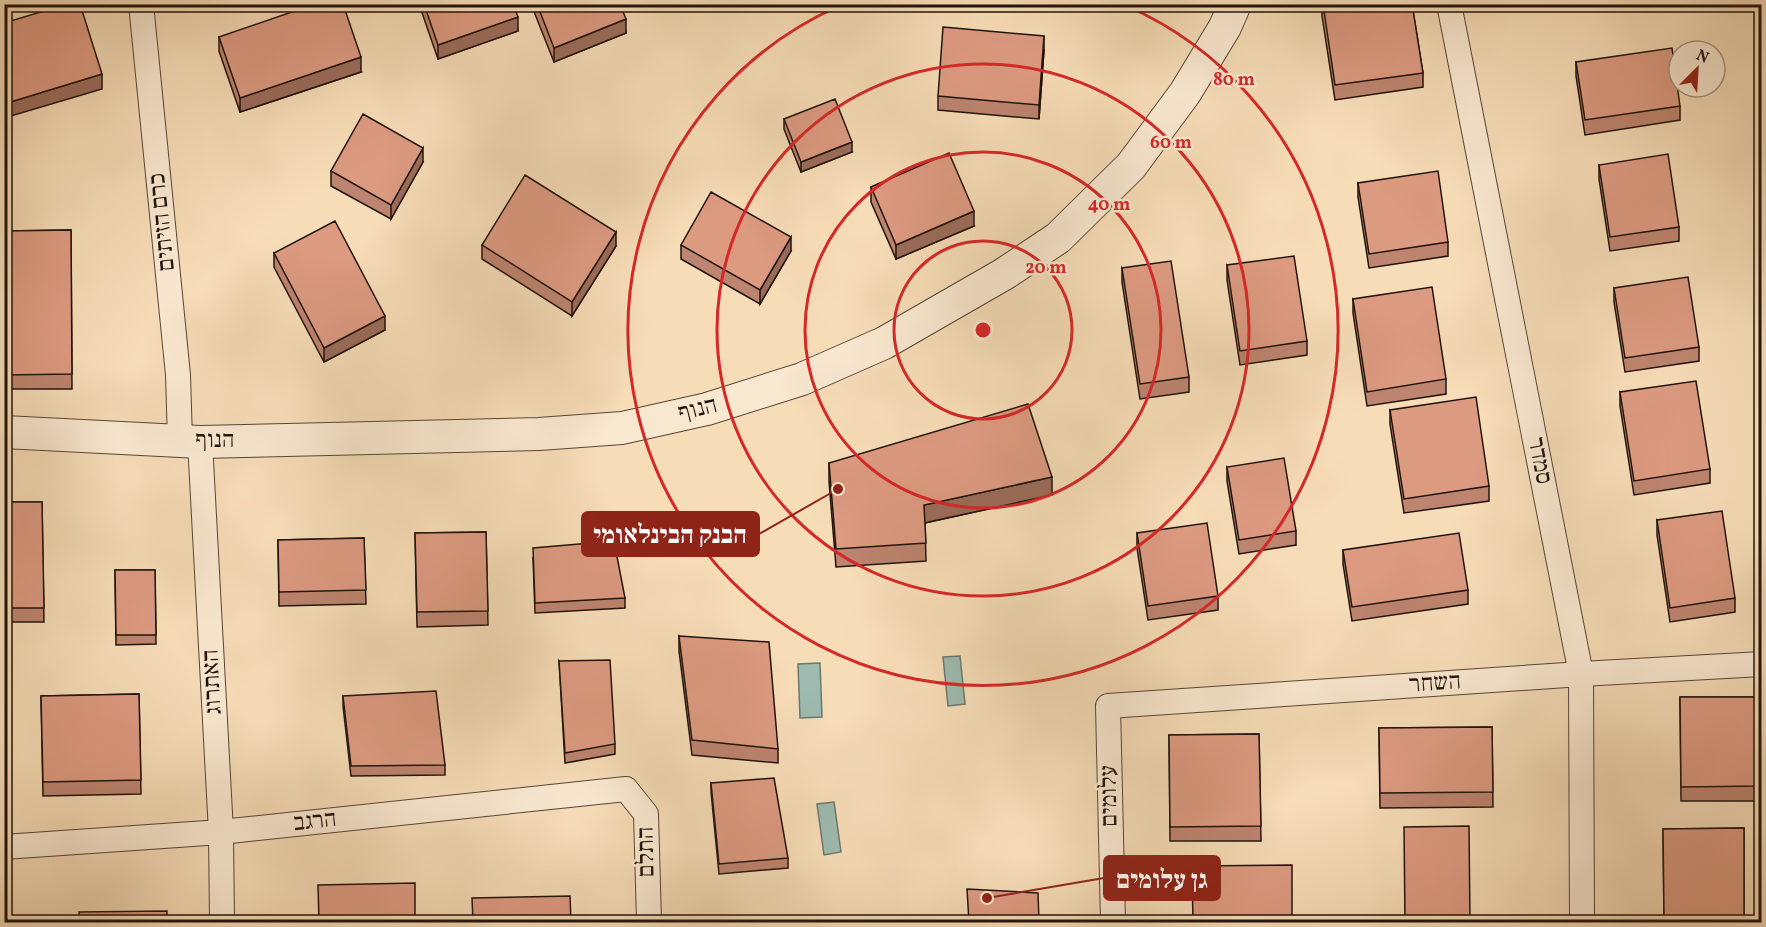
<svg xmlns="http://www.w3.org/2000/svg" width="1766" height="927" viewBox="0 0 1766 927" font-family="Vollkorn,'Frank Ruhl Libre',serif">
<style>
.water{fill:#9dbbb0;stroke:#6b786f;stroke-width:1.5}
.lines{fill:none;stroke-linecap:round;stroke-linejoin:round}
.minor-casing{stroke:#564538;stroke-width:26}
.tertiary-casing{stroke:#564538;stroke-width:34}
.minor{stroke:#f9e8d0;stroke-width:24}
.tertiary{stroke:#f9e8d0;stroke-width:32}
.wall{fill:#bd846f;stroke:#20130d;stroke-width:1.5}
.shaded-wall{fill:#9a6c5a;stroke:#20130d;stroke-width:1.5}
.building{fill:#dc9a81;stroke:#20130d;stroke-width:1.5}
.ring{fill:none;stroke:#d62828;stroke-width:3}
.labels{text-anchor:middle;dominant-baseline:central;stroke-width:5;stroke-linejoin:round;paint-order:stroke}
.street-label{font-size:24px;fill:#20130d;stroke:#f9e8d0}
.centre{fill:#d62828;stroke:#f9e8d0;stroke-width:3}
.ring-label{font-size:18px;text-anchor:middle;font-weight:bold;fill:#d62828;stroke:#f9e8d0;stroke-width:5;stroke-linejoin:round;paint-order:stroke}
.leader{fill:none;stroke:#8f2418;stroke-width:2}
.callout-dot{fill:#8f2418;stroke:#f9e8d0;stroke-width:2}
.callout{fill:#8f2418;stroke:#8f2418;stroke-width:2}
.callout-label{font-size:26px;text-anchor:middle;font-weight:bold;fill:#fff}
</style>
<rect width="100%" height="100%" fill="#f6dcb7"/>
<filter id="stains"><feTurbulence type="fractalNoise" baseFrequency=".00333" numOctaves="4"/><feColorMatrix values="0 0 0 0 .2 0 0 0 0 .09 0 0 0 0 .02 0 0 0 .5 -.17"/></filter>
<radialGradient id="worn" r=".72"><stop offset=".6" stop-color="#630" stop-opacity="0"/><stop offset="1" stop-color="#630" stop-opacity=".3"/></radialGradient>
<path class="water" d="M960 656 965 704 948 706 943 657Z
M820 663 822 717 800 718 798 664Z
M834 802 841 852 824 855 817 804Z"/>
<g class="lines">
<defs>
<path id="minor" d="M141 4 178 375 180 441
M1449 4 1581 674 1582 922
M200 442 221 832 222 922
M4 847 221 832 626 789 646 814 649 922
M1113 922 1108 706 1581 674 1762 664"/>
<path id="tertiary" d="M4 432 200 442 539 434 622 428 707 409 802 379 884 343 1004 274 1058 238 1131 166 1185 93 1225 27 1235 4"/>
</defs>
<use href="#minor" class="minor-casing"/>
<use href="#tertiary" class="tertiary-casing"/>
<use href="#minor" class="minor"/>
<use href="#tertiary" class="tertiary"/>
</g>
<path class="wall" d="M419 4H513L518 31 438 59Z
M531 4H620L626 33 554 62Z
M1322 4H1412L1423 73V87L1335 100 1322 16Z
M1557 4H1579L1558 8Z
M219 37 361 72 240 112 219 51Z
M1044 50 1039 119 938 110V96Z
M1576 62 1680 106V120L1585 135 1576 76Z
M784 119 852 152 801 172 784 129Z
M423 162 391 219 331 186V171Z
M1599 165 1679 227V241L1610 251 1599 179Z
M1358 183 1448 242V256L1369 268 1358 197Z
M871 187 974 226 896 259 871 202Z
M71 230 72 389H4V231Z
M482 245 616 246 572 316 482 259Z
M681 245 791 251 760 304 681 259Z
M274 253 385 330 324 362 274 267Z
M1227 265 1307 341V355L1240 365 1227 280Z
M1122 268 1189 377V392L1140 399 1122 282Z
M1614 288 1699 347V361L1625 372 1614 302Z
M1353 299 1446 379V394L1367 406 1353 313Z
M1620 392 1710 469V483L1634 495 1620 406Z
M1390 410 1489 486V501L1404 513 1390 424Z
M829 463 1052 495 925 523 926 561 836 567 829 481Z
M1227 467 1296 531V545L1239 554 1227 481Z
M4 502H42L44 622H4Z
M1657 520 1735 598V612L1670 622 1657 535Z
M486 532 488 625 417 627 415 533Z
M1137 533 1218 596V610L1148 620 1137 548Z
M364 538 366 604 279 606 278 540Z
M1343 550 1468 590V604L1352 621 1343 564Z
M533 558 625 598V608L535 613Z
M115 570H155L156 644 116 645Z
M679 636 778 749V763L692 755 679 651Z
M559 661 615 744V754L565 763Z
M139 694 141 794 43 796 41 696Z
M343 696 445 765V775L351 776 343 706Z
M1680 697H1761V801H1681Z
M1492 727 1493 807 1380 808 1379 728Z
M1259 734 1261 841H1170L1169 735Z
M711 783 788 858V868L719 874 711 792Z
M1744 828V922H1664L1663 829Z"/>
<path class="shaded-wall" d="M518 17V31L438 59V45Z
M626 19V33L554 62V48Z
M1044 36V50L1039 119V105Z
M361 57V72L240 112V98Z
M102 74V89L4 118V104Z
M852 142V152L801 172V162Z
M423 148V162L391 219V205Z
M974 211V226L896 259V245Z
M616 232V246L572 316V302Z
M791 237V251L760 304V290Z
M385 316V330L324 362V348Z
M1052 477V495L924 523V505Z"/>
<path class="building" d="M67 4H80L102 74 4 104V23Z
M315 4H343L361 57 240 98 219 37Z
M424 4H513L518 17 438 45Z
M537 4H620L626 19 554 48Z
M1323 4H1412L1423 73 1335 85Z
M943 27 1044 36 1039 105 938 96Z
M1672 48 1680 106 1585 120 1576 62Z
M835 99 852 142 801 162 784 119Z
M363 114 423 148 391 205 331 171Z
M949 153 974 211 896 245 871 187Z
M1668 154 1679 227 1610 237 1599 165Z
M1438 171 1448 242 1369 254 1358 183Z
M525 175 616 232 572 302 482 245Z
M711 192 791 237 760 290 681 245Z
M335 221 385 316 324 348 274 253Z
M71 230 72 374 4 375V231Z
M1294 256 1307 341 1240 351 1227 265Z
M1171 261 1189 377 1140 384 1122 268Z
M1688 277 1699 347 1625 358 1614 288Z
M1432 287 1446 379 1367 392 1353 299Z
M1696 381 1710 469 1634 481 1620 392Z
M1476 397 1489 486 1404 499 1390 410Z
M1028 404 1052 477 924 505 926 543 836 549 829 463Z
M1284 458 1296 531 1239 540 1227 467Z
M4 502H42L44 608H4Z
M1722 511 1735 598 1670 608 1657 520Z
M1207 523 1218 596 1148 606 1137 533Z
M486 532 488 611 417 612 415 533Z
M1459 533 1468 590 1352 607 1343 550Z
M364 538 366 590 279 592 278 540Z
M614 541 625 598 535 603 533 548Z
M115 570H155L156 635H116Z
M679 636 769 642 778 749 692 740Z
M610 660 615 744 565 753 559 661Z
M436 691 445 765 351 766 343 696Z
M139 694 141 780 43 782 41 696Z
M1680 697H1761V786L1681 787Z
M1492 727 1493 792 1380 793 1379 728Z
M1259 734 1261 826 1170 827 1169 735Z
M774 778 788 858 719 864 711 783Z
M1469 826 1470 922H1405L1404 827Z
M1744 828V917L1664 918 1663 829Z
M1292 865V922H1193L1192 866Z
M415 883V922H319L318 885Z
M967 889 1038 893 1039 922H969Z
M570 896 571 922H473L472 898Z
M167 911V922H80L79 912Z"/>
<g class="ring">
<circle cx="983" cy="330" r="89"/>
<circle cx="983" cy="330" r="178"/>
<circle cx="983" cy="330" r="266"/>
<path d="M1127 6A355 355 0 1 1 839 6"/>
</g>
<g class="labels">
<g class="street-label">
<text transform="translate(163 222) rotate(-96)">כרם הזיתים</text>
<text transform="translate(698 410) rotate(-14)">הנוף</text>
<text x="215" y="441">הנוף</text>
<text transform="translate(1539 461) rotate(79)">סמדר</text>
<text transform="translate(213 682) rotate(-93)">האתרוג</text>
<text transform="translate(1435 684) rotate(-4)">השחר</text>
<text transform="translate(1110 796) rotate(-91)">עלומים</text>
<text transform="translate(315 822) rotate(-6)">הרגב</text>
<text transform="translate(647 852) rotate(-91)">התלם</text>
</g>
</g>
<circle cx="983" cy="330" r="9" class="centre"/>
<g class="ring-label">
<text x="1234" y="85">80 m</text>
<text x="1171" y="148">60 m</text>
<text x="1109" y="210">40 m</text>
<text x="1046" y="273">20 m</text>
</g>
<path class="leader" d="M838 489L759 534M987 898L1104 878"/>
<g class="callout-dot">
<circle cx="838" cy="489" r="6"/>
<circle cx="987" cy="898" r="6"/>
</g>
<g class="callout">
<rect x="582" y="512" width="177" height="44" rx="6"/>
<rect x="1104" y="856" width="116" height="44" rx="6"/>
</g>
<g class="callout-label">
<text x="670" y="543">הבנק הבינלאומי</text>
<text x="1162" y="888">גן עלומים</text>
</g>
<rect width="1766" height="927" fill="none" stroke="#f6dcb7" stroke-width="24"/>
<rect x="6" y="6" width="1754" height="915" fill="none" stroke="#20130d" stroke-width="3"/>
<rect x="12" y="12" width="1742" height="903" fill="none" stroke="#20130d" stroke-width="1.5"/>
<g transform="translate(1697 69) rotate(24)"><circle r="28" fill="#f9e8d0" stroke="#a29382" stroke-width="1.5"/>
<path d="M0-4.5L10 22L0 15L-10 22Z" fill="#8f2418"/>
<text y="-9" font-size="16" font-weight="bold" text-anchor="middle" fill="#20130d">N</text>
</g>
<rect width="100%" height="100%" filter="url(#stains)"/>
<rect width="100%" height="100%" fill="url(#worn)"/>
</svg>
